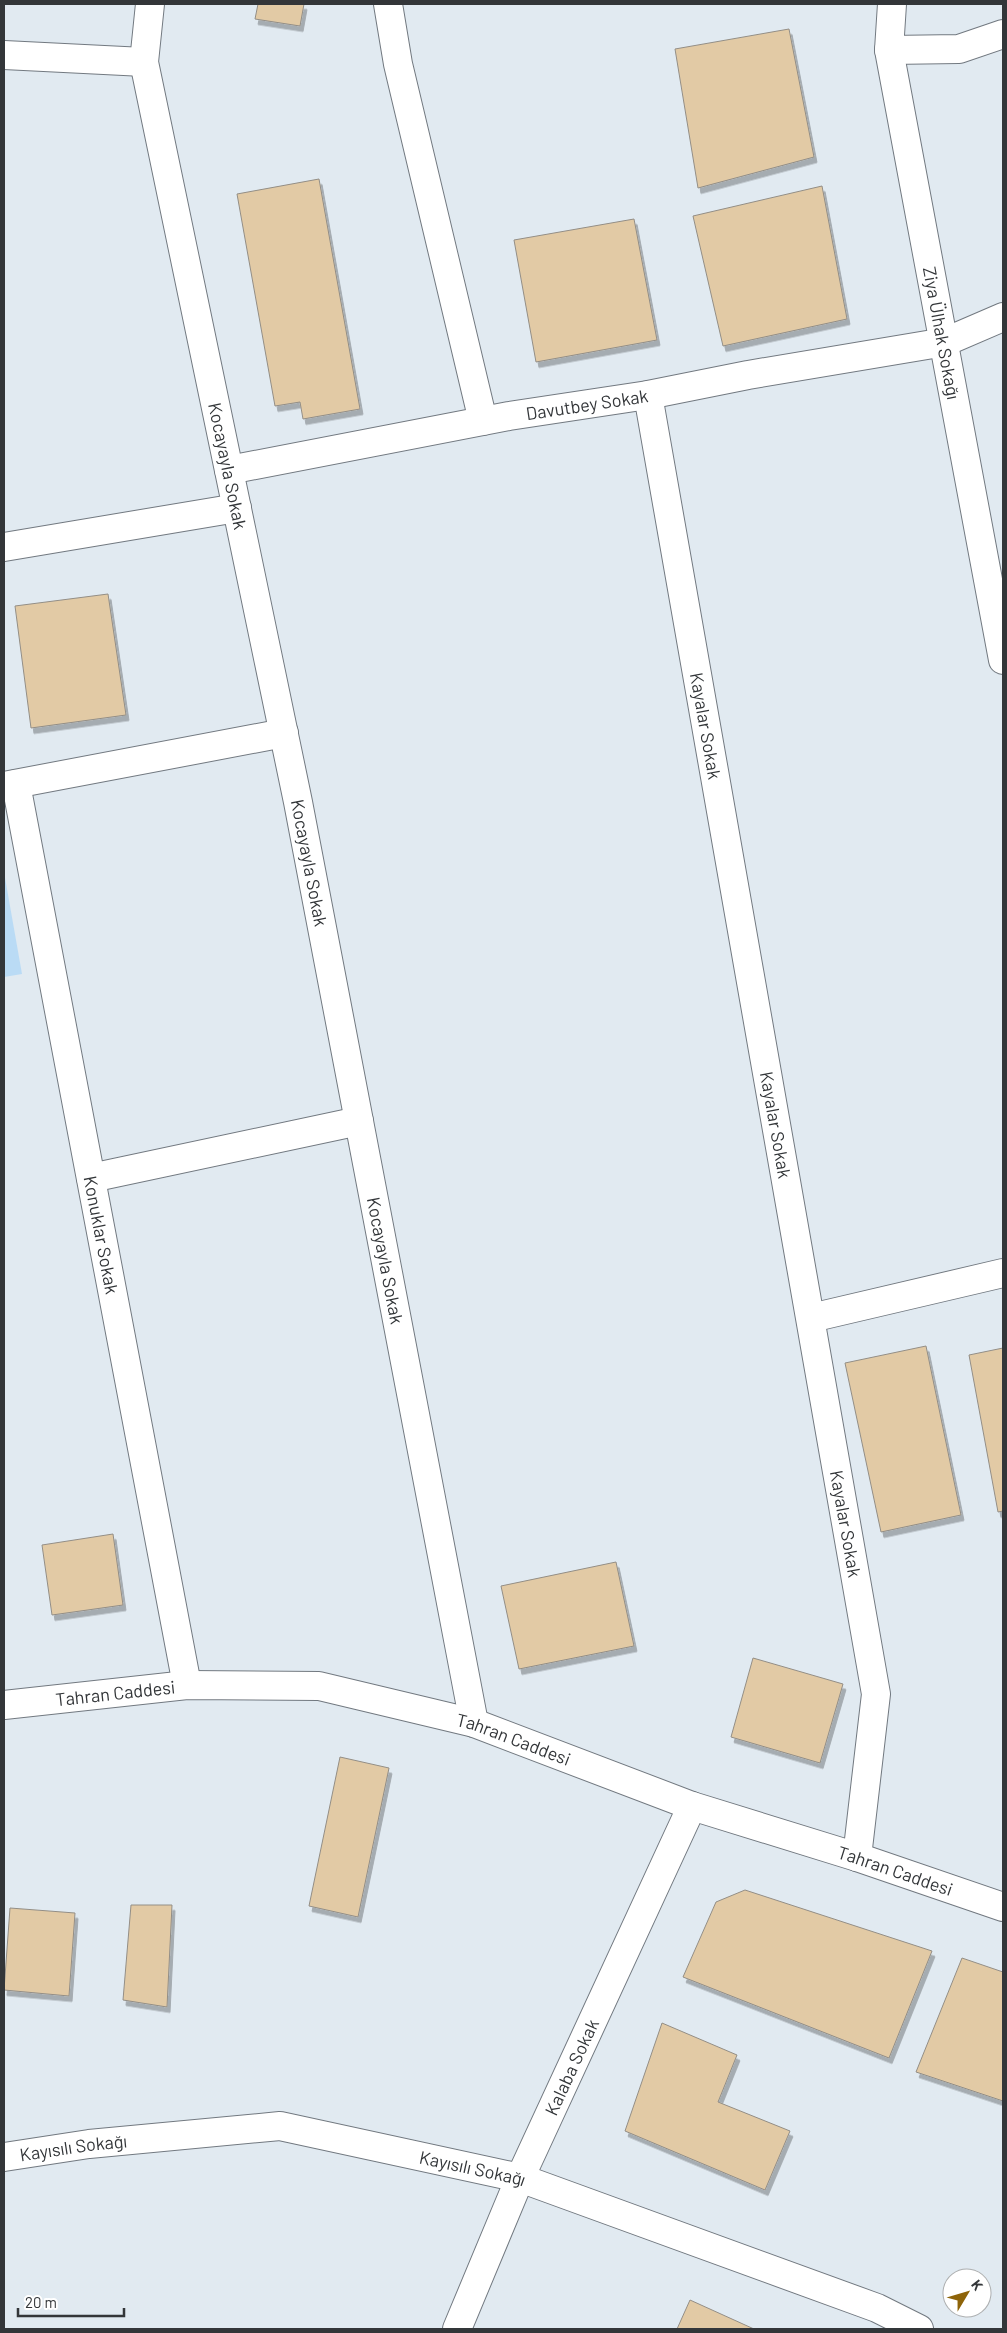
<svg xmlns="http://www.w3.org/2000/svg" width="1007" height="2333" viewBox="0 0 1007 2333" font-family="Barlow,sans-serif">
<style>
.green{fill:#badbf5}
.building{fill:#e2caa5;stroke:#938e86;filter:url(#shadow)}
.lines{fill:none;stroke-linecap:round;stroke-linejoin:round}
.minor-casing{stroke:#727980;stroke-width:30}
.tertiary-casing{stroke:#727980;stroke-width:30}
.minor{stroke:#fff;stroke-width:28}
.tertiary{stroke:#fff;stroke-width:28}
.labels{text-anchor:middle;dominant-baseline:central;stroke-width:5;stroke-linejoin:round;paint-order:stroke}
.street-label{font-size:18px;fill:#333639;stroke:#fff}
</style>
<defs>
<filter id="shadow"><feDropShadow dx="3" dy="5.5" stdDeviation="0" flood-color="#0004"/></filter>
</defs>
<rect width="100%" height="100%" fill="#e1eaf1"/>
<path class="green" d="M4 872 22 974 4 977Z"/>
<path class="building" d="M258 4H304L300 26 255 19Z
M789 29 814 157 698 188 675 49Z
M319 179 360 409 303 419 300 402 275 406 237 194Z
M822 186 847 319 723 346 693 216Z
M634 219 657 340 536 362 514 240Z
M108 594 126 715 31 728 15 606Z
M926 1346 961 1515 881 1532 845 1363Z
M1003 1348V1511L998 1512 969 1355Z
M113 1534 123 1605 52 1615 42 1545Z
M616 1562 634 1646 519 1669 501 1586Z
M753 1658 843 1684 820 1763 731 1737Z
M340 1757 389 1768 358 1917 309 1906Z
M745 1890 932 1951 889 2058 683 1977 716 1902Z
M131 1905H172L167 2007 123 2000Z
M10 1908 75 1913 69 1996 4 1990Z
M962 1958 1003 1972V2101L916 2072Z
M662 2023 737 2055 718 2102 790 2131 765 2190 625 2131Z
M690 2300 754 2329H677Z"/>
<g class="lines">
<defs>
<g id="minor">
<path id="s1" d="M150 4 144 62 298 802 474 1723"/>
<path d="M388 4 398 64 483 421"/>
<path d="M889 50 959 49 1003 34"/>
<path d="M4 55 144 62"/>
<path id="s2" d="M648 395 876 1694 857 1857"/>
<path id="s3" d="M229 470 509 416 648 395 748 375 945 342 1003 317"/>
<path d="M4 547 237 508"/>
<path id="s4" d="M16 784 187 1685"/>
<path d="M4 786 284 733"/>
<path d="M91 1178 359 1121"/>
<path d="M811 1318 1003 1273"/>
<path id="s5" d="M4 2157 89 2144 280 2126 520 2178 877 2308 919 2329"/>
<path id="s6" d="M457 2329 520 2178 692 1806"/>
</g>
<g id="tertiary">
<path id="s7" d="M892 4 889 50 1003 660"/>
<path id="s8" d="M4 1705 187 1685 319 1686 474 1723 692 1806 857 1857 1003 1907"/>
</g>
</defs>
<use href="#minor" class="minor-casing"/>
<use href="#tertiary" class="tertiary-casing"/>
<use href="#minor" class="minor"/>
<use href="#tertiary" class="tertiary"/>
</g>
<g class="labels">
<g class="street-label">
<text stroke="none"><textPath href="#s7" startOffset="334">Ziya Ülhak Sokağı</textPath></text>
<text stroke="none"><textPath href="#s3" startOffset="364">Davutbey Sokak</textPath></text>
<text stroke="none"><textPath href="#s1" startOffset="471">Kocayayla Sokak</textPath></text>
<text stroke="none"><textPath href="#s2" startOffset="336">Kayalar Sokak</textPath></text>
<text stroke="none"><textPath href="#s1" startOffset="876">Kocayayla Sokak</textPath></text>
<text stroke="none"><textPath href="#s2" startOffset="741">Kayalar Sokak</textPath></text>
<text stroke="none"><textPath href="#s4" startOffset="459">Konuklar Sokak</textPath></text>
<text stroke="none"><textPath href="#s1" startOffset="1281">Kocayayla Sokak</textPath></text>
<text stroke="none"><textPath href="#s2" startOffset="1146">Kayalar Sokak</textPath></text>
<text stroke="none"><textPath href="#s8" startOffset="112">Tahran Caddesi</textPath></text>
<text stroke="none"><textPath href="#s8" startOffset="518">Tahran Caddesi</textPath></text>
<text stroke="none"><textPath href="#s8" startOffset="922">Tahran Caddesi</textPath></text>
<text stroke="none"><textPath href="#s6" startOffset="286">Kalaba Sokak</textPath></text>
<text stroke="none"><textPath href="#s5" startOffset="70">Kayısılı Sokağı</textPath></text>
<text stroke="none"><textPath href="#s5" startOffset="475">Kayısılı Sokağı</textPath></text>
</g>
</g>
<rect width="1007" height="2333" fill="none" stroke="#333639" stroke-width="10"/>
<g transform="translate(967 2293) rotate(52)"><circle r="24" fill="#ffffff" stroke="#adafb0"/>
<path d="M0-4L9 19L0 12L-9 19Z" fill="#8e6409"/>
<text y="-8" font-size="14" font-weight="bold" text-anchor="middle" fill="#333639">K</text>
</g>
<path d="M18 2308v8h106v-8" fill="none" stroke="#333639" stroke-width="2.5"/>
<text x="25" y="2308" font-size="15" fill="#333639" stroke="#ffffff" stroke-width="4" paint-order="stroke">20 m</text>
</svg>
